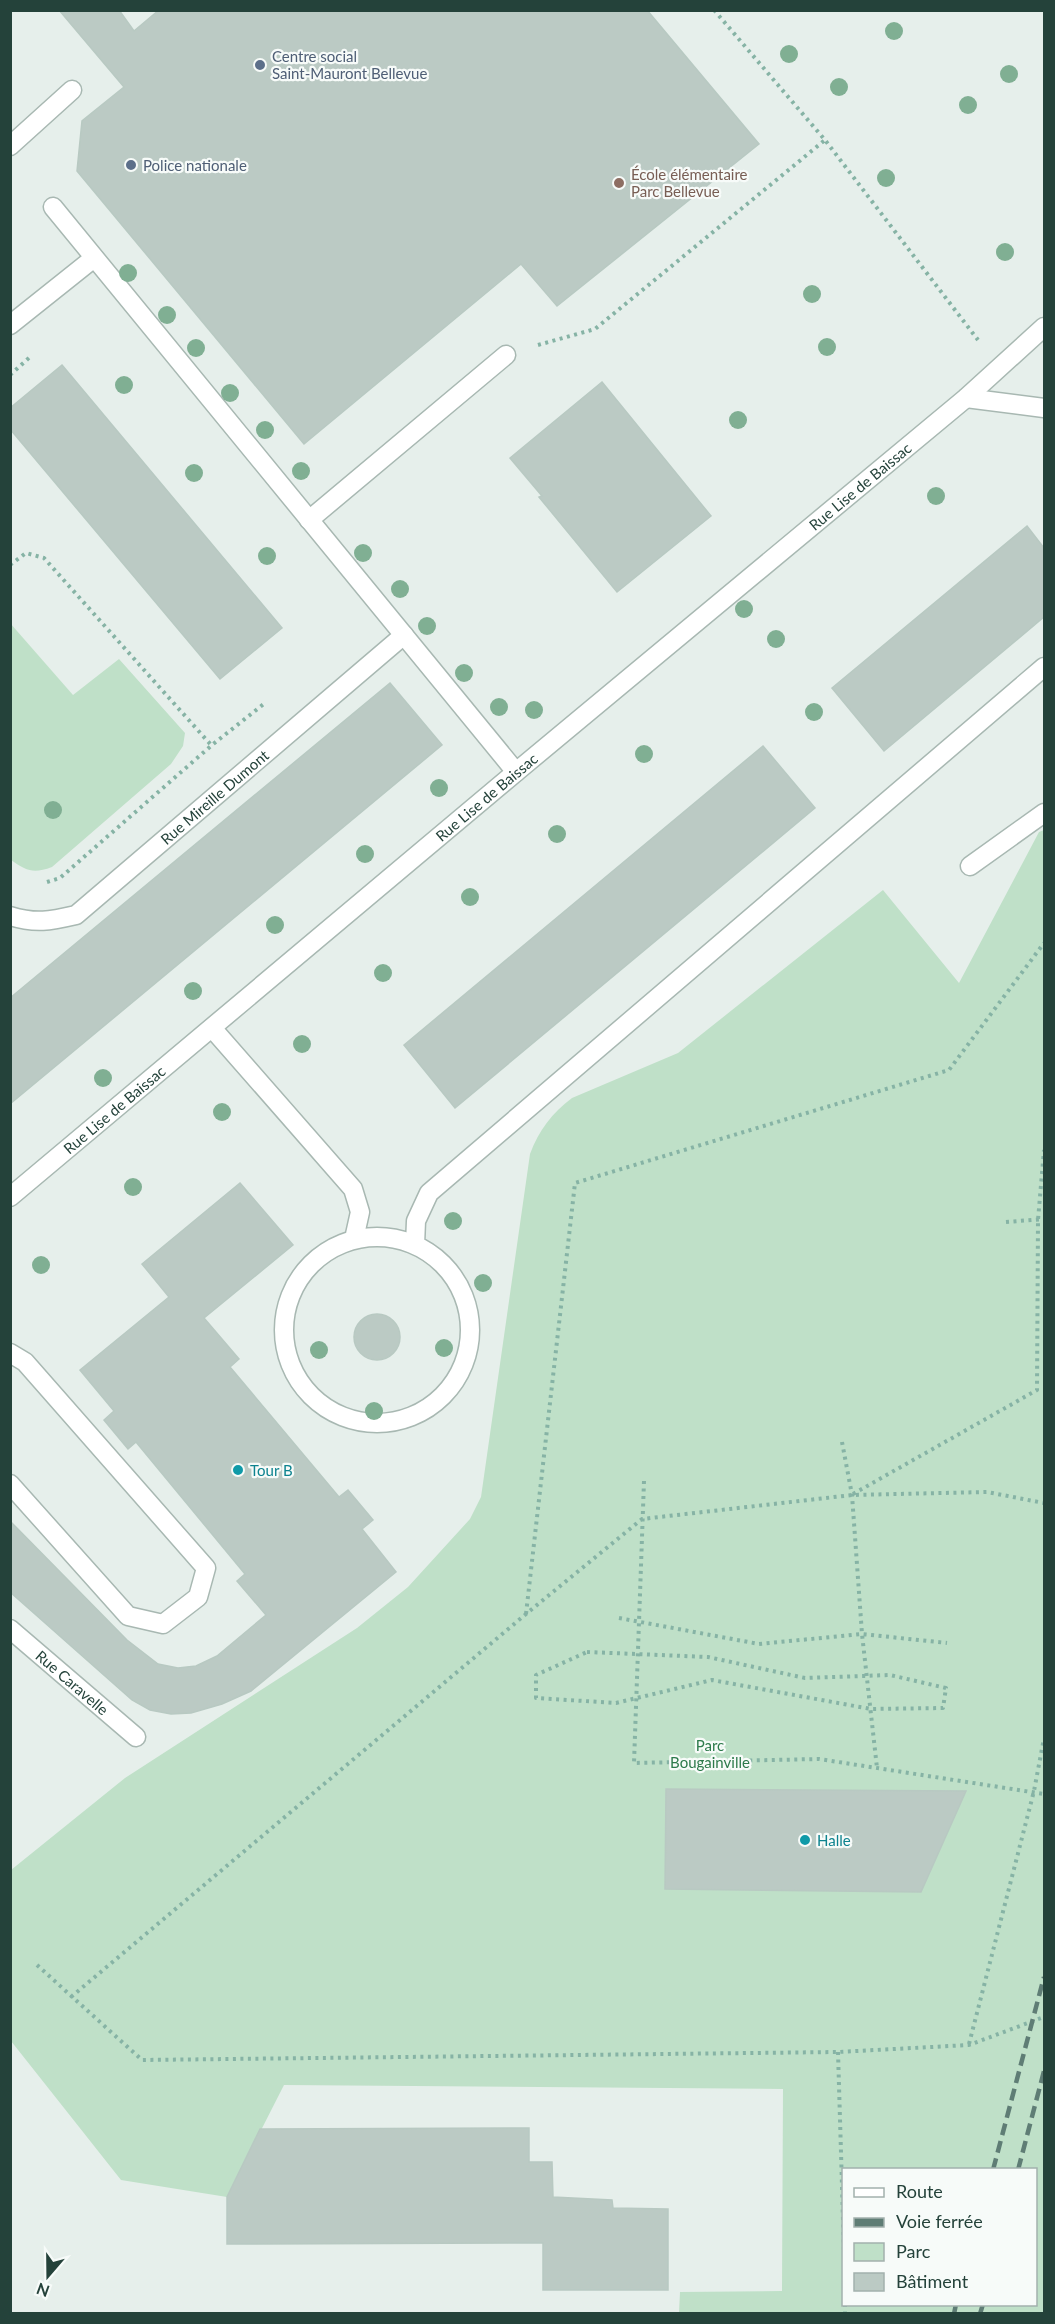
<svg xmlns="http://www.w3.org/2000/svg" width="1055" height="2324" viewBox="0 0 1055 2324" font-family="Lato,sans-serif">
<style>
.green{fill:#bfe0c8;fill-rule:evenodd}
.building{fill:#bbcac4;stroke:#b8c9c2;stroke-width:1.5}
.lines{fill:none;stroke-linecap:round;stroke-linejoin:round}
.service-casing{stroke:#a8b8b2;stroke-width:21}
.minor-casing{stroke:#a8b8b2;stroke-width:21}
.path{stroke:#86b3a5;stroke-width:4;stroke-dasharray:3 4.5;stroke-linecap:butt}
.service{stroke:#fff;stroke-width:18}
.minor{stroke:#fff;stroke-width:18}
.rail{stroke:#5f7d75;stroke-width:4.5;stroke-dasharray:12 6;stroke-linecap:butt}
.tree{fill:#80af93}
.service-dot{fill:#5c6f8a;stroke:#f7fbf9;stroke-width:2}
.education-dot{fill:#8d6e63;stroke:#f7fbf9;stroke-width:2}
.culture-dot{fill:#0f9aa8;stroke:#f7fbf9;stroke-width:2}
.labels{text-anchor:middle;dominant-baseline:central;stroke-width:4.5;stroke-linejoin:round;paint-order:stroke}
.service-label{font-size:15px;fill:#4e5e75;stroke:#f7fbf9;text-anchor:start}
.education-label{font-size:15px;fill:#785e54;stroke:#f7fbf9;text-anchor:start}
.street-label{font-size:15px;fill:#24423a;stroke:#f7fbf9}
.culture-label{font-size:15px;fill:#0d838f;stroke:#f7fbf9;text-anchor:start}
.park-label{font-size:15px;fill:#2d7a4b;stroke:#f7fbf9}
</style>
<rect width="100%" height="100%" fill="#e6efeb"/>
<path class="green" d="M10 623 73 695 119 659 185 733 183 746 171 764 52 867C33 874 27 871 11 860Z
M1044 830V2313H679L680 2292 782 2291 783 2089 284 2085 227 2197 121 2180 11 2041V1870L125 1778 357 1628 408 1587 470 1519 481 1497 530 1154C539 1130 552 1113 572 1098L678 1053 883 890 959 983 1039 832ZM844 2170H1036V2304H844Z"/>
<path class="building" d="M59 10H119L134 31 159 10H647L759 144 557 306 521 264 304 444 77 171 82 121 124 87Z
M62 365 282 628 220 679 10 429V408Z
M602 382 711 516 617 592 539 497 542 496 510 458Z
M1027 526 1044 548V617L884 751 832 688Z
M390 683 442 745 10 1104V998Z
M763 746 815 808 455 1108 404 1045Z
M240 1183 293 1245 204 1318 239 1359 230 1367 339 1497 348 1490 373 1520 362 1529 396 1572 251 1691 222 1704 191 1713 171 1714 150 1710 132 1700 10 1592V1521L127 1640 158 1664 178 1668 196 1666 217 1656 266 1615 237 1581 245 1574 136 1442 128 1449 104 1420 114 1411 80 1370 169 1297 142 1264Z
M354 1337a23 23 0 1 1 46 0a23 23 0 1 1-46 0Z
M666 1789 966 1791 921 1892 665 1889Z
M529 2128V2162H552L553 2197 612 2200 613 2208 668 2209V2290H543V2243L227 2244V2197L260 2129Z"/>
<g class="lines">
<defs>
<path id="service" d="M10 146 72 90
M309 520 506 355
M970 866 1044 813
M212 1028 353 1189 360 1212 354 1239
M284 1330a93 93 0 1 1 186 0a93 93 0 1 1-186 0Z
M415 1245 416 1221 429 1193 1044 667
M10 1353 25 1362 206 1568 198 1597 163 1624 128 1616 10 1484"/>
<g id="minor">
<path d="M53 207 516 772"/>
<path d="M10 325 94 258"/>
<path d="M966 398 1044 408"/>
<path id="s1" d="M10 916C36 924 50 921 76 915L404 635"/>
<path id="s2" d="M10 1197 516 772 966 398 1044 327"/>
<path id="s3" d="M10 1629 136 1737"/>
</g>
</defs>
<use href="#service" class="service-casing"/>
<use href="#minor" class="minor-casing"/>
<path class="path" d="M714 10 825 140 978 340
M538 345 595 329 825 140
M10 375 31 356
M10 565 26 553 44 558 212 746
M47 882 60 878 212 745 265 703
M1006 1222 1044 1219
M842 1442 852 1495 862 1634 877 1768
M644 1481 634 1763 819 1759 1044 1794
M853 1494 1037 1390 1038 1220 1044 1150
M526 1614 575 1183 949 1070 1044 943
M619 1618 759 1644 862 1634 947 1643
M587 1652 708 1657 805 1678 890 1675 946 1688 943 1708 871 1709 712 1680 616 1703 536 1698V1675Z
M37 1965 142 2060 838 2052 969 2045 1044 2017
M71 1997 526 1614 642 1519 852 1495 987 1492 1044 1503
M969 2044 1034 1791 1044 1738
M838 2052 844 2253
M845 2304V2314"/>
<use href="#service" class="service"/>
<use href="#minor" class="minor"/>
<path class="rail" d="M993 2170 1044 1977
M1018 2170 1044 2071
M954 2314 956 2304
M980 2314 983 2304"/>
</g>
<g class="tree">
<circle cx="894" cy="31" r="9"/>
<circle cx="789" cy="54" r="9"/>
<circle cx="1009" cy="74" r="9"/>
<circle cx="839" cy="87" r="9"/>
<circle cx="968" cy="105" r="9"/>
<circle cx="886" cy="178" r="9"/>
<circle cx="1005" cy="252" r="9"/>
<circle cx="128" cy="273" r="9"/>
<circle cx="812" cy="294" r="9"/>
<circle cx="167" cy="315" r="9"/>
<circle cx="827" cy="347" r="9"/>
<circle cx="196" cy="348" r="9"/>
<circle cx="124" cy="385" r="9"/>
<circle cx="230" cy="393" r="9"/>
<circle cx="738" cy="420" r="9"/>
<circle cx="265" cy="430" r="9"/>
<circle cx="301" cy="471" r="9"/>
<circle cx="194" cy="473" r="9"/>
<circle cx="936" cy="496" r="9"/>
<circle cx="363" cy="553" r="9"/>
<circle cx="267" cy="556" r="9"/>
<circle cx="400" cy="589" r="9"/>
<circle cx="744" cy="609" r="9"/>
<circle cx="427" cy="626" r="9"/>
<circle cx="776" cy="639" r="9"/>
<circle cx="464" cy="673" r="9"/>
<circle cx="499" cy="707" r="9"/>
<circle cx="534" cy="710" r="9"/>
<circle cx="814" cy="712" r="9"/>
<circle cx="644" cy="754" r="9"/>
<circle cx="439" cy="788" r="9"/>
<circle cx="53" cy="810" r="9"/>
<circle cx="557" cy="834" r="9"/>
<circle cx="365" cy="854" r="9"/>
<circle cx="470" cy="897" r="9"/>
<circle cx="275" cy="925" r="9"/>
<circle cx="383" cy="973" r="9"/>
<circle cx="193" cy="991" r="9"/>
<circle cx="302" cy="1044" r="9"/>
<circle cx="103" cy="1078" r="9"/>
<circle cx="222" cy="1112" r="9"/>
<circle cx="133" cy="1187" r="9"/>
<circle cx="453" cy="1221" r="9"/>
<circle cx="41" cy="1265" r="9"/>
<circle cx="483" cy="1283" r="9"/>
<circle cx="444" cy="1348" r="9"/>
<circle cx="319" cy="1350" r="9"/>
<circle cx="374" cy="1411" r="9"/>
</g>
<g class="service-dot">
<circle cx="260" cy="65" r="6"/>
<circle cx="131" cy="165" r="6"/>
</g>
<circle class="education-dot" cx="619" cy="183" r="6"/>
<g class="culture-dot">
<circle cx="238" cy="1470" r="6"/>
<circle cx="805" cy="1840" r="6"/>
</g>
<g class="labels">
<g class="service-label">
<text x="272" y="56">Centre social<tspan x="272" dy="17">Saint-Mauront Bellevue</tspan></text>
<text x="143" y="165">Police nationale</text>
</g>
<g class="education-label">
<text x="631" y="174">École élémentaire<tspan x="631" dy="17">Parc Bellevue</tspan></text>
</g>
<g class="street-label">
<text stroke="none"><textPath href="#s2" startOffset="1108">Rue Lise de Baissac</textPath></text>
<text stroke="none"><textPath href="#s2" startOffset="622">Rue Lise de Baissac</textPath></text>
<text stroke="none"><textPath href="#s1" startOffset="249">Rue Mireille Dumont</textPath></text>
<text stroke="none"><textPath href="#s2" startOffset="136">Rue Lise de Baissac</textPath></text>
<text stroke="none"><textPath href="#s3" startOffset="82">Rue Caravelle</textPath></text>
</g>
<g class="culture-label">
<text x="250" y="1470">Tour B</text>
<text x="817" y="1840">Halle</text>
</g>
<g class="park-label">
<text x="710" y="1745">Parc<tspan x="710" dy="17">Bougainville</tspan></text>
</g>
</g>
<rect width="1055" height="2324" fill="none" stroke="#24423a" stroke-width="24"/>
<rect x="842" y="2168" width="195" height="138" fill="#f7fbf9" stroke="#a3b1ad" stroke-width="1.5"/>
<rect x="854" y="2188" width="30" height="9" fill="#ffffff" stroke="#a3b1ad" stroke-width="1.5"/>
<text x="896" y="2198" font-size="18" fill="#24423a">Route</text>
<rect x="854" y="2218" width="30" height="9" fill="#5f7d75" stroke="#a3b1ad" stroke-width="1.5"/>
<text x="896" y="2228" font-size="18" fill="#24423a">Voie ferrée</text>
<rect x="854" y="2243" width="30" height="18" fill="#bfe0c8" stroke="#a3b1ad" stroke-width="1.5"/>
<text x="896" y="2258" font-size="18" fill="#24423a">Parc</text>
<rect x="854" y="2273" width="30" height="18" fill="#bbcac4" stroke="#a3b1ad" stroke-width="1.5"/>
<text x="896" y="2288" font-size="18" fill="#24423a">Bâtiment</text>
<g transform="translate(48 2276) rotate(200)" stroke="#f7fbf9" stroke-width="4.5" paint-order="stroke">
<path d="M0-4.5L10 22L0 15L-10 22Z" fill="#24423a"/>
<text y="-9" font-size="16" font-weight="bold" text-anchor="middle" fill="#24423a">N</text>
</g>
</svg>
